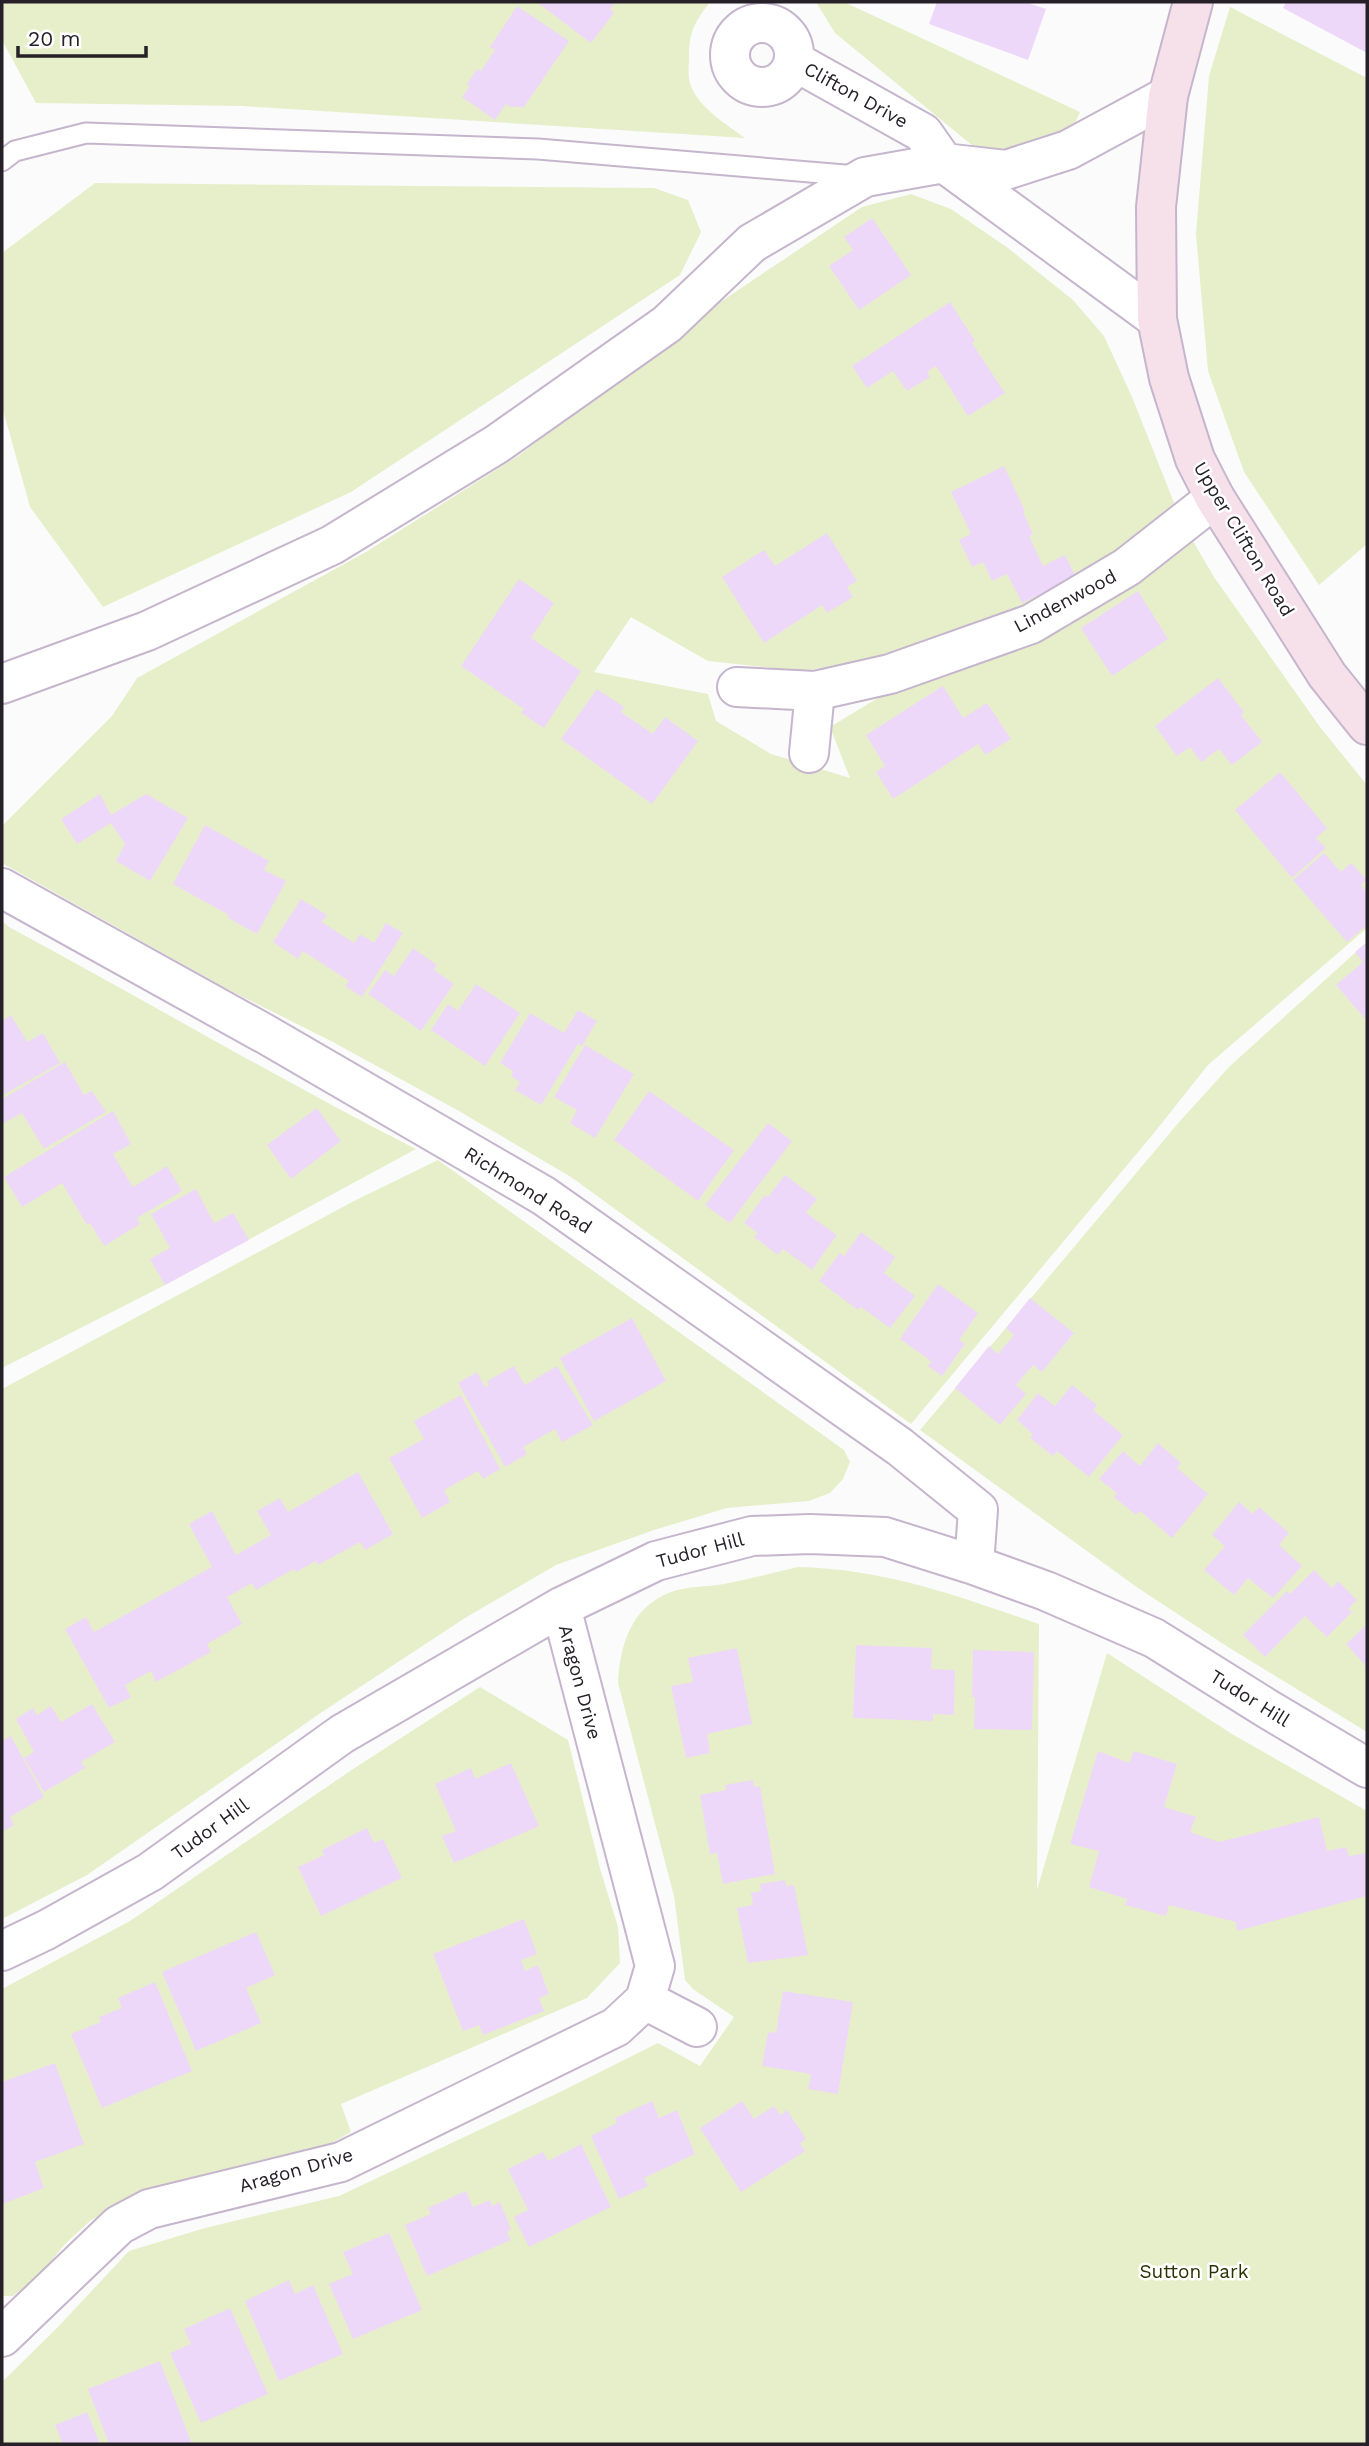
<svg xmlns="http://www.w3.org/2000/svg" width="1369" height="2446" viewBox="0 0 1369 2446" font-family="'Work Sans',sans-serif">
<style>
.green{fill:#e7efca}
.building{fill:#eed8f9}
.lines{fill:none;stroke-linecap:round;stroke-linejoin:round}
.lane-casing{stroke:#c5b5cd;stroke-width:23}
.street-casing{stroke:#c5b5cd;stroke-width:42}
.secondary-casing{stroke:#c5b5cd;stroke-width:42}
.lane{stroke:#fff;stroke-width:19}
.street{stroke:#fff;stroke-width:38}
.secondary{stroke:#f6e0e9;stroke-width:38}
.labels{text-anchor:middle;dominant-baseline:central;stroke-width:5;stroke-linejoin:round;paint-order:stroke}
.street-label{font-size:19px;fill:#262029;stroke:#fff}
.park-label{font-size:19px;fill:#2b3101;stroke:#fff}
</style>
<rect width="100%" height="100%" fill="#fbfbfb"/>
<path class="green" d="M2 2H710C695 22 689 31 689 57 689 64 688 72 689 79 693 104 727 125 745 138L242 106 36 103 2 40Z
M816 2H844L1080 112 1072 130 984 155 835 33Z
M1230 7 1367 78V544L1319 585 1244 472 1208 371 1196 234 1209 76Z
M95 183 654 188 688 200 701 232 680 275 351 492 103 607 30 507 2 406V253Z
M911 194 951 209 1008 248 1073 300 1104 336 1132 397 1175 505 1125 550 1017 613 875 660 801 671 708 661 631 617 594 672 708 694 716 721 771 754 850 778 830 727 888 692 1190 536 1214 577 1320 727 1367 785V928L1208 1065 1154 1133 911 1424 571 1177 459 1111 331 1041 227 989 2 863V826L112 716 137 678 366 552 518 456 713 307 862 207Z
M2 921 9 927C145 1000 278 1079 416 1149L165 1285 2 1368Z
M1367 942V1732L1228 1647 1138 1588 920 1430 1180 1121 1230 1066Z
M438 1160 844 1450 850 1462 843 1479 830 1493 809 1501 727 1508 654 1530 556 1565 465 1618 322 1712 87 1875 2 1919V1389L354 1201Z
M798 1567C885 1569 958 1596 1039 1624L1037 1890 1107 1653 1232 1734 1367 1811V2444H2V2382L57 2328 129 2251 205 2228 339 2196 562 2091 658 2043 700 2066 734 2017 693 1989 685 1980 674 1896 618 1683C620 1645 631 1607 671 1592 687 1586 707 1587 724 1584 749 1579 773 1573 798 1567Z
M480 1687 568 1740 601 1872 618 1927 620 1963 587 1998 341 2104 351 2132 321 2149 238 2170 171 2182 122 2202 90 2221 65 2244 40 2275 13 2296H2V1989L130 1921 353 1769Z"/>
<path class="building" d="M539 2H615L610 9 614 13 591 43 538 3Z
M937 2H1025L1046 9 1028 60 929 24Z
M1286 2H1367V53L1283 8Z
M517 6 569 41 524 107H510L506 104 495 120 462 97 470 86 467 84 477 69 481 71 495 50 490 47Z
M872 218 911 275 859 310 829 266 853 250 844 237Z
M950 302 975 341 972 343 1005 393 968 416 936 366 927 372 930 377 907 391 893 371 867 388 852 366Z
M1004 466 1025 511 1023 512 1033 534 1029 536 1043 566 1065 555 1076 577 1022 603 1007 574 992 581 983 562 972 567 959 540 971 534 951 492Z
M827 533 857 581 847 587 853 597 827 613 822 605 764 643 722 577 764 550 775 566Z
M519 579 554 603 531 638 581 671 544 728 521 713 524 709 461 666Z
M1138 591 1168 639 1112 676 1081 628Z
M1218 678 1244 712 1241 715 1262 742 1232 765 1219 749 1201 762 1190 747 1177 756 1155 726Z
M943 686 963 718 987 703 1011 739 985 755 978 744 893 799 876 772 885 766 866 735Z
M597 689 624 707 621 712 653 734 665 717 698 741 652 804 561 739Z
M1280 772 1327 828 1316 838 1326 848 1292 878 1235 810Z
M100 794 111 815 146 794 188 818 150 881 116 861 125 844 111 823 77 844 61 819Z
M205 825 269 861 264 870 286 881 257 934 228 918 229 915 173 884Z
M1324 853 1341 872 1351 863 1367 880 1361 885 1367 893V925L1347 942 1293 880Z
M301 899 327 915 322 922 354 943 360 934 374 943 386 923 403 933 362 997 345 986 349 981 303 951 298 959 273 942Z
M1367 942V1021L1336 985 1363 962 1355 952Z
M413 948 437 965 434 970 454 984 421 1031 368 994 385 970 394 976Z
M476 984 520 1013 485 1066 431 1030 448 1004 458 1011Z
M578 1010 597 1021 582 1046 578 1044 541 1105 515 1090 520 1082 511 1076 513 1071 500 1063 530 1013 564 1033Z
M11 1015 27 1042 43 1033 60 1063 3 1095 2 1021Z
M585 1045 634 1074 595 1138 570 1123 577 1110 554 1097Z
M65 1062 84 1095 92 1091 106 1112 44 1149 22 1113 2 1124V1099Z
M649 1091 734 1150 698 1201 614 1140Z
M317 1108 341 1141 291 1179 267 1145Z
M113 1111 131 1144 113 1154 133 1187 167 1166 182 1191 137 1218 140 1224 104 1246 90 1223 87 1225 62 1183 22 1207 4 1177Z
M768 1123 792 1141 730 1223 705 1205Z
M785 1175 817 1199 806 1213 837 1235 812 1270 783 1249 778 1255 754 1237 758 1233 744 1223 765 1195 768 1197Z
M196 1189 214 1223 233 1213 249 1240 165 1285 150 1259 170 1248 151 1214Z
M861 1232 895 1257 884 1273 915 1296 890 1328 861 1307 858 1310 819 1281 840 1253 844 1256Z
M938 1284 978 1313 959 1340 965 1344 942 1376 928 1366 931 1361 900 1339Z
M1030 1298 1074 1333 1042 1372 1033 1365 1016 1385 1026 1394 1000 1425 955 1388 989 1346 998 1354 1014 1335 1006 1328Z
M632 1318 666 1381 594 1421 560 1358Z
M514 1366 525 1385 557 1366 593 1425 562 1442 555 1429 523 1447 527 1454 505 1467 458 1383 477 1372 485 1387 489 1385 487 1381Z
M1072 1385 1097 1405 1093 1410 1123 1435 1089 1477 1057 1451 1053 1456 1030 1438 1033 1434 1017 1420 1038 1393 1055 1406Z
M461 1395 500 1469 483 1479 478 1471 444 1490 450 1502 422 1518 389 1458 424 1439 414 1421Z
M1158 1443 1181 1463 1177 1468 1208 1494 1172 1538 1140 1511 1136 1515 1114 1497 1117 1493 1099 1479 1123 1451 1140 1466Z
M358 1472 393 1534 365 1550 360 1542 318 1565 316 1561 296 1572 294 1569 256 1590 252 1583 227 1597 242 1624 207 1644 211 1652 156 1682 151 1671 125 1685 131 1697 109 1708 65 1629 86 1617 94 1632 212 1567 189 1524 212 1511 236 1555 271 1535 257 1511 280 1498 288 1512Z
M1239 1502 1253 1514 1259 1507 1289 1533 1279 1545 1302 1566 1273 1598 1248 1578 1234 1595 1204 1570 1225 1546 1212 1535Z
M1314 1570 1332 1588 1338 1581 1357 1600 1348 1609 1352 1612 1327 1637 1305 1616 1265 1657 1243 1635 1287 1591 1290 1594Z
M1367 1624V1672L1364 1668 1366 1666 1346 1644Z
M856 1645 932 1648 931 1669 955 1670 954 1715 933 1714V1721L853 1718Z
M737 1648 752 1724 707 1734 710 1753 686 1758 671 1686 693 1682 688 1658Z
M973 1650 1034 1652 1032 1730 974 1729 975 1697H972Z
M92 1704 115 1742 81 1762 85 1768 44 1792 24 1758 34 1752 16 1719 33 1708 37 1715 51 1706 61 1722Z
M11 1736 44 1797 10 1817 14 1825 2 1832V1741Z
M1098 1751 1129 1763 1134 1751 1177 1764 1164 1807 1196 1817 1190 1832 1219 1842 1319 1817 1327 1851 1346 1847 1349 1856 1367 1853V1896L1237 1931 1236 1922 1169 1905 1166 1916 1125 1905 1127 1899 1089 1887 1099 1851 1070 1844Z
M511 1763 539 1826 454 1863 442 1836 456 1831 435 1784 471 1768 475 1779Z
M753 1780 754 1787 760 1786 775 1874 723 1884 717 1853 710 1854 700 1795 726 1790 725 1785Z
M367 1828 374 1843 383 1839 402 1878 321 1916 298 1867 324 1855 322 1850Z
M785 1880 786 1886 794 1885 808 1955 748 1963 737 1908 753 1905 751 1893 761 1891 760 1884Z
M524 1919 537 1954 521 1960 525 1971 538 1965 549 1994 539 1998 544 2011 483 2035 479 2025 463 2031 433 1954Z
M256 1932 275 1975 246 1988 261 2023 196 2051 162 1972Z
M155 1982 192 2071 102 2108 71 2034 101 2022 99 2017 122 2008 118 1998Z
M783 1991 853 2002 838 2094 808 2089 811 2074 762 2066 768 2032 776 2033Z
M55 2063 84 2144 35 2162 44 2188 2 2204V2082Z
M652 2101 659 2118 677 2110 695 2154 644 2178 648 2186 619 2199 591 2136 617 2123 615 2118Z
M742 2101 754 2119 774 2106 780 2115 787 2110 806 2139 800 2143 805 2151 741 2192 700 2128Z
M581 2144 611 2207 529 2247 514 2217 528 2210 508 2169 543 2152 548 2161Z
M466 2191 473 2207 490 2200 492 2206 500 2202 511 2229 507 2232 511 2240 427 2276 405 2225 431 2214 428 2208Z
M389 2233 422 2310 353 2339 329 2284 353 2274 343 2252Z
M289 2280 295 2294 313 2285 343 2354 279 2381 245 2301Z
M230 2308 268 2394 201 2423 170 2353 191 2344 184 2329Z
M160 2361 192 2444H109L88 2389Z
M87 2412 100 2444H63L55 2425Z"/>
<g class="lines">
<defs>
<path id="lane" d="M2 161 15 151 86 133 538 149 857 176"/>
<path id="street" d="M730 55a32 32 0 1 1 64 0a32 32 0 1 1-64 0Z
M794 61 923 133 944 163 1157 319
M2 684 147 631 332 545 497 444 667 324 752 243 865 177 944 163 1006 170 1068 150 1168 96
M737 687 815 691 890 674 1031 624 1127 567 1215 498
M809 753 815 691
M2 888 267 1035 544 1196 900 1447 978 1510 974 1565
M2 1951 46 1930 150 1872 342 1734 561 1607 656 1561 752 1536 810 1534 885 1537 974 1565 1046 1591 1154 1638 1266 1708 1367 1768
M645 2000 697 2027
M2 2337 119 2225 149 2209 341 2162 616 2027 645 2000 655 1966 561 1607"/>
<path id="secondary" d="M1193 2 1168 96 1156 207 1157 319 1169 378 1195 459 1215 498 1327 675 1367 725"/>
</defs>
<use href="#lane" class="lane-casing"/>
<use href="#street" class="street-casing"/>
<use href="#secondary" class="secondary-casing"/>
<use href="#lane" class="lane"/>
<use href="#street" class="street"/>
<use href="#secondary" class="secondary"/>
</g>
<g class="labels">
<g class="street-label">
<text transform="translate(856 95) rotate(29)">Clifton Drive</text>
<text transform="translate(1244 539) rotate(59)">Upper Clifton Road</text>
<text transform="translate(1065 601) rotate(-28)">Lindenwood</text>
<text transform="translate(528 1190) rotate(32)">Richmond Road</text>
<text transform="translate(700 1550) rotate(-15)">Tudor Hill</text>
<text transform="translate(580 1682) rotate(75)">Aragon Drive</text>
<text transform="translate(1250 1698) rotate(32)">Tudor Hill</text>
<text transform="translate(210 1829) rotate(-36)">Tudor Hill</text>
<text transform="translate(296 2170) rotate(-16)">Aragon Drive</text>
</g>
<g class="park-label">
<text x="1194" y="2271">Sutton Park</text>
</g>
</g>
<rect width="1369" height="2446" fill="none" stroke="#262029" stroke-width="7"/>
<path d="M18 46v10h128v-10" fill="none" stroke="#262029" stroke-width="3.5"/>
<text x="28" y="46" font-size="21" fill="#262029" stroke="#ffffff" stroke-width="5" paint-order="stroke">20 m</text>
</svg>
